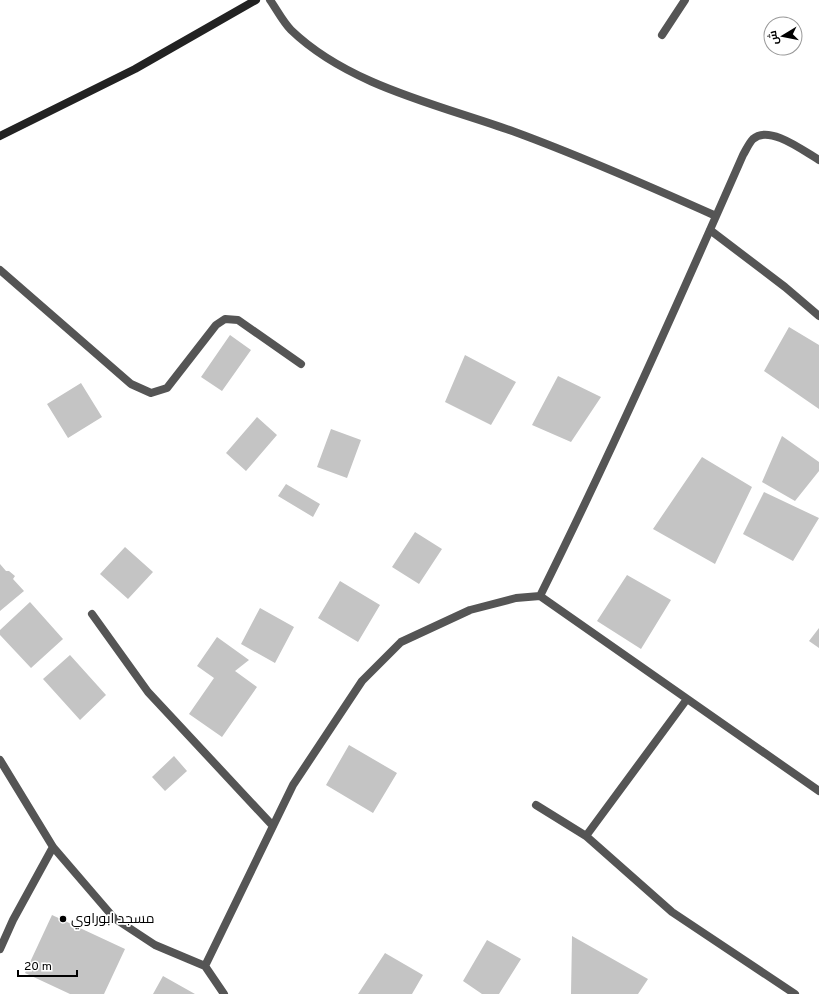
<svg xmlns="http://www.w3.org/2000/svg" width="819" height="994" viewBox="0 0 819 994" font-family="Overpass,Cairo,sans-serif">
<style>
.building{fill:#c4c4c4}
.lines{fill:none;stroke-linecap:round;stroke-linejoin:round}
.minor{stroke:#555;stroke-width:8}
.secondary{stroke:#222;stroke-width:8}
.poi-dot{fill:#000;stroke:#fff;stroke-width:1.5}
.labels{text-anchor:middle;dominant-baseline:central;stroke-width:3.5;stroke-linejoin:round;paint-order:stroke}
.poi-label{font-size:14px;fill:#000;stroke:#fff;text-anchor:start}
</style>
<rect width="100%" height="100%" fill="#fff"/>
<path class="building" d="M789 327 819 345V409L764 371Z
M230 335 251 350 222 391 201 377Z
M465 355 516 382 491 425 445 402Z
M558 376 601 397 571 442 532 425Z
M81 383 102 417 68 438 47 404Z
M257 417 277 435 246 471 226 453Z
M331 429 361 440 347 478 317 467Z
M782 436 819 462V471L795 501 762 482Z
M702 457 752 487 715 564 653 529Z
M286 484 320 504 313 517 278 496Z
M764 492 819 518 793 561 743 534Z
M415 532 442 549 419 584 392 567Z
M125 547 153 572 128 599 100 574Z
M0 564 6 571H9L15 576 13 579 24 591 0 611Z
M627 575 671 600 641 649 597 621Z
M340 581 380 605 358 642 318 618Z
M30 602 63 639 31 668 0 635V630Z
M260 608 294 627 275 663 241 644Z
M819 628V648L809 641Z
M217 637 249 660 235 671 257 687 222 737 189 714 214 678 197 666Z
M70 655 106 695 80 720 43 679Z
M349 745 397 773 373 813 326 785Z
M174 756 187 771 165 791 152 777Z
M52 915 125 949 104 994H70L25 973Z
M572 936 648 979 638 994H571Z
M487 940 521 959 499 994H482L463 981Z
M385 953 423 975 412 994H358Z
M163 976 195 994H153Z"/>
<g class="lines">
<path class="minor" d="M270 0C277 10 283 22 291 30 349 86 440 105 515 132 583 157 649 186 716 216
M662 35 685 0
M710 230 785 287 819 316
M0 270 131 384 151 393 167 388 216 325 225 319 238 320 301 364
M540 596C612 451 678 303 743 155 746 150 749 143 753 139 769 124 805 152 819 160
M92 614 148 692 273 826
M0 760 53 847 114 918 155 945 205 966 224 994
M536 805 586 836 672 912 795 994
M586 836 687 699
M0 949 13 920 53 847
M205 966 293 785 362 681 401 642 470 610 516 598 540 596 819 791"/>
<path class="secondary" d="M0 136 135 69 256 0"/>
</g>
<circle class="poi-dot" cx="63" cy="919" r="4"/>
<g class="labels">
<g class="poi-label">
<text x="71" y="919">مسجد ابوراوي</text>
</g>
</g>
<g transform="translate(783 36) rotate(260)"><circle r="19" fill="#ffffff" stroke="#999999"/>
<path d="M0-3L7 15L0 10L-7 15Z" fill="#000000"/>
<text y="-6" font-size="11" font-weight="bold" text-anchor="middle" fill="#000000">ش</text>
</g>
<path d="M18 970v6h59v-6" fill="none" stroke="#000000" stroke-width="2"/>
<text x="24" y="970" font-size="12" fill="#000000" stroke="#ffffff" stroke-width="3" paint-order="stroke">20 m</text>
</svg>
